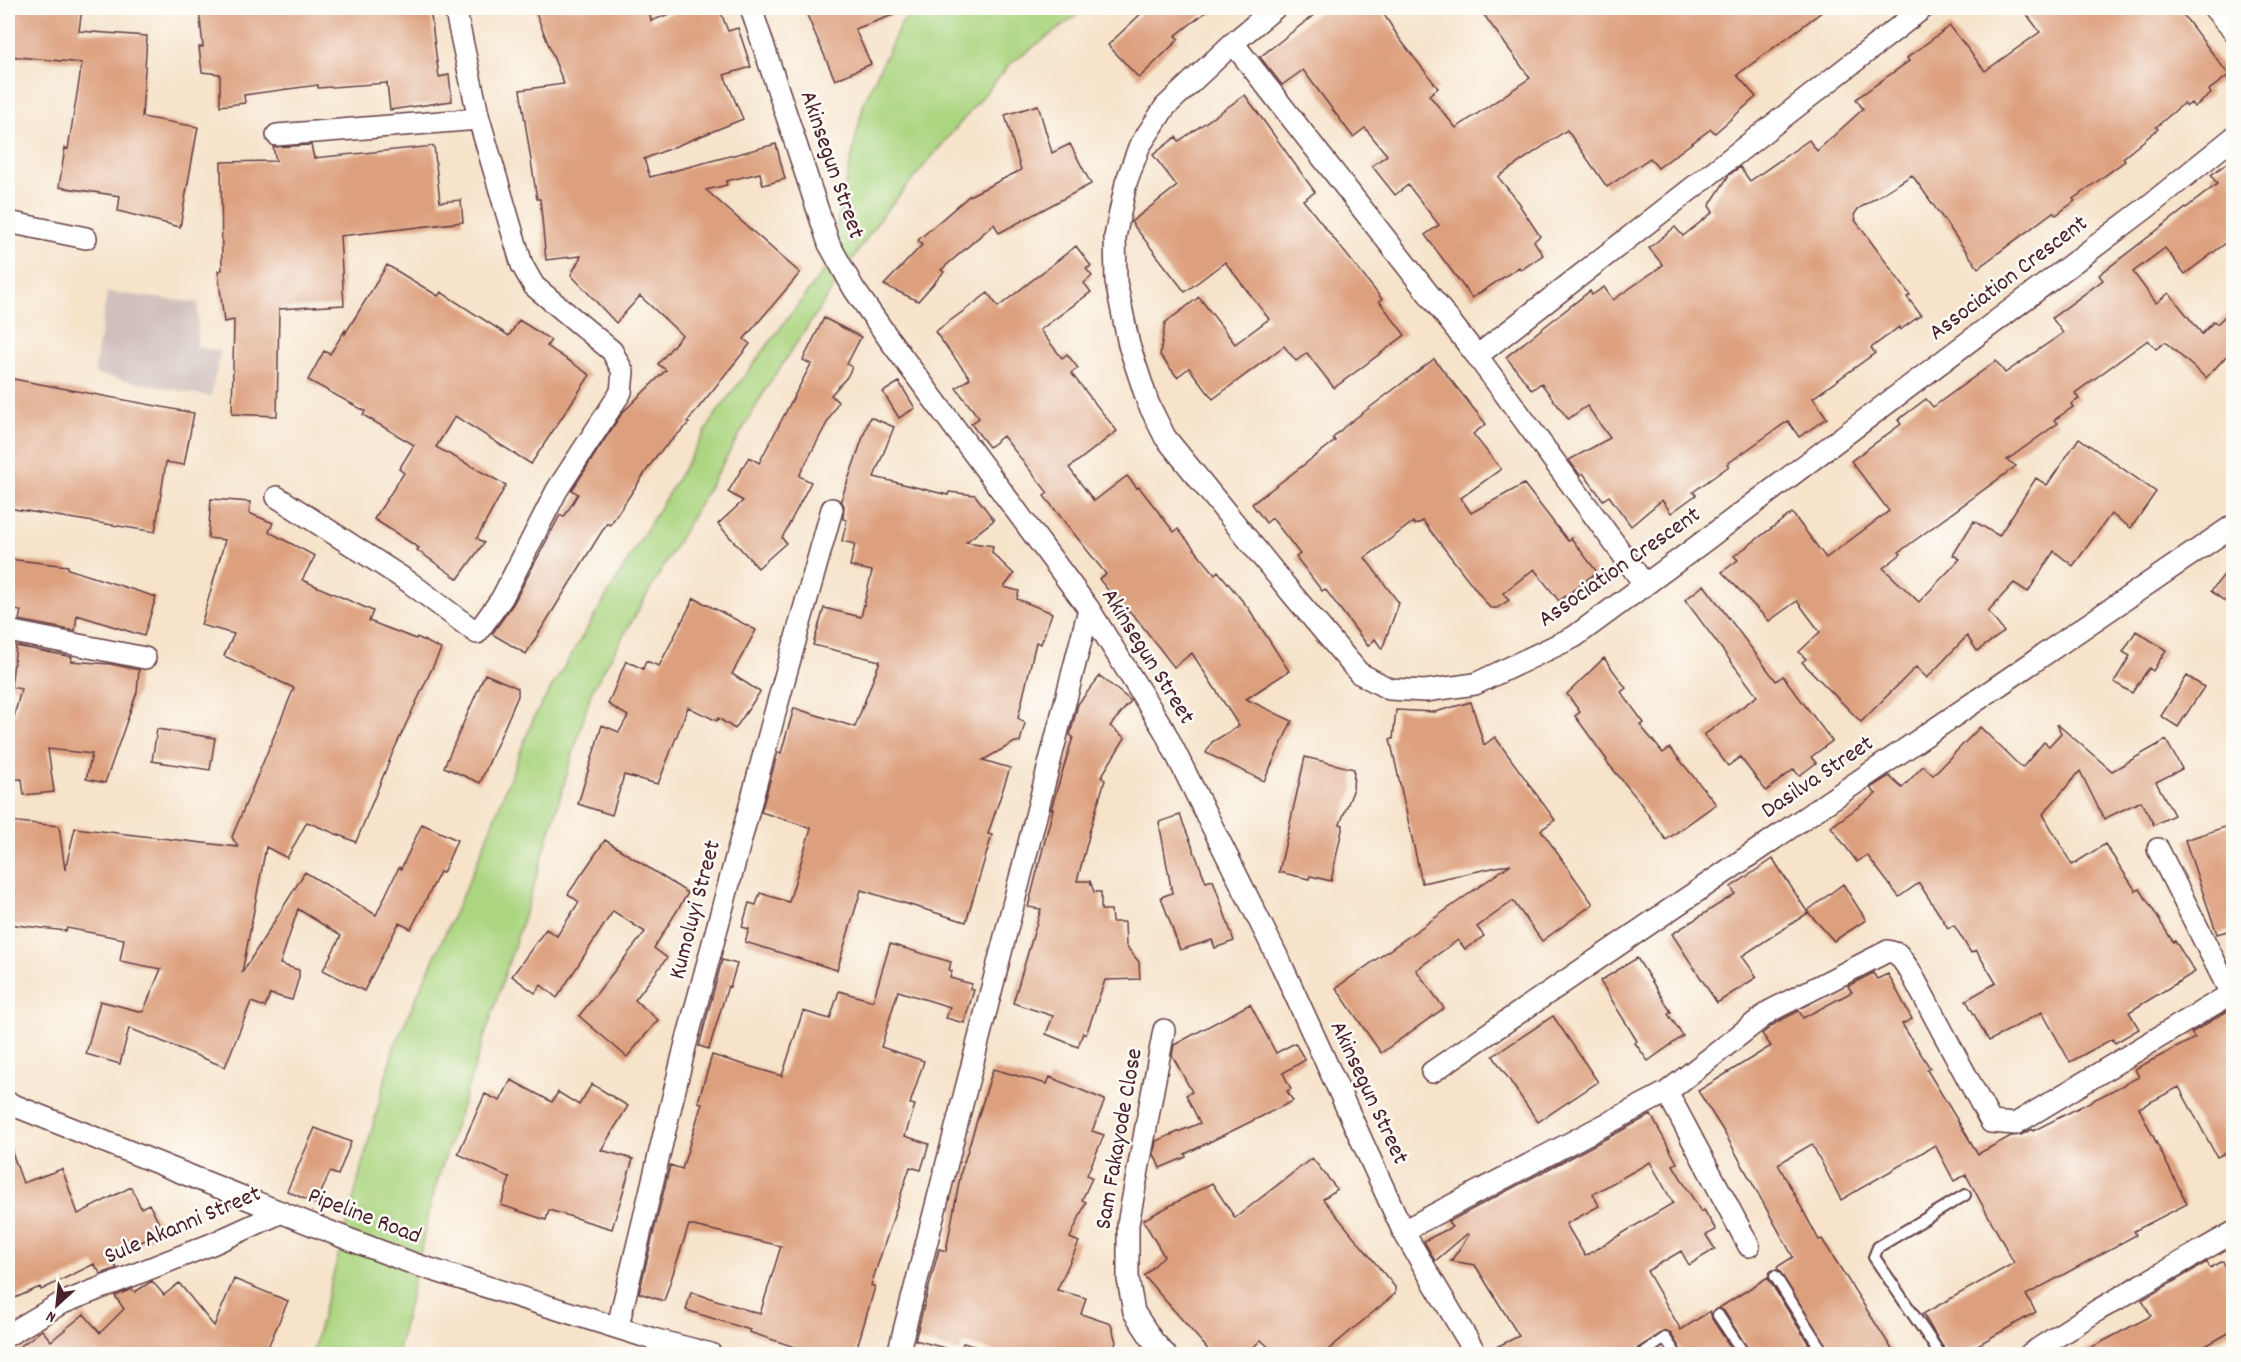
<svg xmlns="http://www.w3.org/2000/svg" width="2241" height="1362" viewBox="0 0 2241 1362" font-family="Dekko,sans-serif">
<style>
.industrial{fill:#d0c0bc}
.green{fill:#abd580;stroke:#7a7a56;stroke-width:1.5}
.building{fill:#dda07f;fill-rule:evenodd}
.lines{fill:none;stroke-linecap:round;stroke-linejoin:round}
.lane-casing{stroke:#643c43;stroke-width:14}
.street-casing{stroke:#643c43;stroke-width:24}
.lane{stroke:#fff;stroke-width:10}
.street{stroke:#fff;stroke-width:21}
.labels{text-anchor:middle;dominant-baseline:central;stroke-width:5;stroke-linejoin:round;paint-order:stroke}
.street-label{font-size:24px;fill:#4a1f2b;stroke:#fdfcf7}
</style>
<rect width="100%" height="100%" fill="#fdfcf7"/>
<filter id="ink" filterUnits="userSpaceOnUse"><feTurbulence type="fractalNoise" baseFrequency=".0167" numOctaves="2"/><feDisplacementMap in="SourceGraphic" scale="12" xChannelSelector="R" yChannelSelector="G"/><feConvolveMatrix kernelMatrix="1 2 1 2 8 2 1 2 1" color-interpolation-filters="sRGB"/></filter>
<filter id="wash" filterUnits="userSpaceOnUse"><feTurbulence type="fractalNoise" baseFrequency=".008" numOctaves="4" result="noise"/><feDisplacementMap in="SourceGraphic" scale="24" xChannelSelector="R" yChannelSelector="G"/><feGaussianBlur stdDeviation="1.35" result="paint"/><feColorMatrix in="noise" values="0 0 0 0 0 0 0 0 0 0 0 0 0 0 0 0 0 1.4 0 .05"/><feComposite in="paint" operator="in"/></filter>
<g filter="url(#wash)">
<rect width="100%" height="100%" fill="#f6e3ca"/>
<path class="industrial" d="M107 292 198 303 197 347 220 351 211 397 94 374Z"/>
<path class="green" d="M922 8H1087L1010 64 881 217 767 387 592 690 533 888 434 1191 397 1354H312L394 1047 476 865 534 717 718 411 828 265 864 102 902 22Z"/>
<g id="blocks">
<path class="building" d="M8 8H82L79 31 147 36 142 117 198 127 180 227 118 211 120 196 59 187 65 148 68 149 82 63 8 56Z
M199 8H348V13L396 8H430L439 77 449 75 452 101 390 110 387 83 318 88V85L244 95 245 103 220 106V74L202 72 199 47H203Z
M534 8H649L651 21 685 8H719L728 31 738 28 751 67 724 75 743 119 644 159 650 177 776 144 785 179 763 185 760 173 726 181 727 185 706 190 800 273 744 339 750 344 687 422 689 423 657 455 610 525 607 523 526 654 492 634 513 604 560 515 564 517 578 494 572 490 622 413 666 370 658 364 682 335 640 296 616 323 571 275 581 256 546 260 540 199H537L520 90 564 84Z
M804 8H907V10L855 29 871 64 835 80Z
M1147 8H1211L1175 36 1179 39 1139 78 1108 45Z
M1323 8H1380L1399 38 1438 88 1429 95 1456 128 1530 78 1479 8H1827L1737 75 1756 97 1715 133 1711 129 1658 168 1650 158 1607 187 1567 130 1498 177 1521 205 1520 206 1540 236 1534 241 1543 255 1521 270 1519 267 1472 298 1425 235 1439 225 1408 185 1395 195 1372 166 1387 155 1365 128 1353 137 1303 70 1282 85 1260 57Z
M2022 8H2178L2229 75 2209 90 2211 94 2194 107 2191 103 2187 106 2184 103 2156 127 2158 129 2123 158 2125 161 2073 199 2075 201 2056 215 2053 212 1978 268 1912 175 1858 209 1854 215 1856 219 1855 220 1910 295 1907 297 1921 315 1900 330 1899 327 1871 348 1875 353 1813 398 1827 418 1799 437 1788 421 1727 464 1729 466 1693 492 1696 495 1671 513 1662 500 1631 526 1609 496 1603 500 1583 473 1580 475 1569 460 1610 438 1587 406 1568 419 1541 383 1532 390 1506 357 1590 291 1592 295 1604 287 1613 300 1663 265 1649 248 1675 227 1683 236 1713 212 1709 206 1729 175 1740 167 1750 181 1809 140 1817 151 1863 109 1856 99 1909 61 1907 58 1950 26 1985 71 2040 32Z
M1245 95 1315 192 1303 200 1382 299 1379 301 1405 335 1334 388 1307 353 1296 361 1284 346 1213 399 1189 368 1177 377 1160 355 1165 323 1199 297 1235 344 1269 319 1225 262 1185 292 1131 222 1177 186 1153 155 1176 137 1179 141Z
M1038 105 1052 153 1070 144 1091 184 999 233 994 224 941 270 944 272 918 301 884 285 922 245 918 240 969 196 1021 170 1005 115Z
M311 145 314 158 434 146 440 202 461 200 463 222 340 236 344 305 279 309 277 416 232 414 234 320 224 322 218 271 222 270 221 162 276 161 273 147Z
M2234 158V237L2185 274 2165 248 2133 272 2156 303 2169 293 2202 334 2214 321 2217 324 2234 307V348L2206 378 2165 342 2156 349 2148 340 2075 393 2079 399 2071 404 2073 407 2054 420 2058 423 2007 460 2016 466 1899 552 1901 554 1883 568 1919 602 1960 559 1953 555 1974 521 1999 536 2036 478 2047 485 2079 438 2156 492 2131 528 2111 514 2073 566 2054 551 2028 592 2014 583 1988 611 2004 632 1977 651 1967 636 1927 678 1916 667 1861 722 1802 662 1806 659 1799 652 1820 632 1797 601 1769 621 1722 572 1738 560 1734 556 1792 513 1826 558 1889 511 1851 461 1901 424 1898 420 1926 399 1933 407 1996 361 2005 373 2063 333 2052 318 2103 280 2099 275 2217 184 2211 175Z
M1076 246 1091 266 1086 269 1092 276 1084 283 1091 292 1040 330 1062 358 1067 354 1078 368 1071 373 1117 431 1069 468 1094 501 1127 476 1137 488 1139 487 1174 532 1178 529 1215 574 1218 571 1249 609 1289 671 1246 699 1292 721 1264 781 1206 753 1212 742 1239 726 1192 653 1174 667 1136 618 1130 612 1127 614 1099 579 1106 574 1044 496 1048 493 1003 436 989 447 971 424 979 418 956 388 970 378 935 332 988 293 998 307Z
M387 265 438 296 441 292 509 336 519 320 551 340 547 346 590 375 531 464 455 416 436 447 506 485 477 538 484 543 458 579 417 550 419 548 374 519 404 473 399 469 414 445 363 415 365 411 308 380 324 351 330 354 345 330V334Z
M824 318 861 337 847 364 852 367 847 377 831 395 838 402 799 476 811 482 782 538 786 543 758 568 718 524 743 501 728 492 749 457 759 463 811 364 803 360Z
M1434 359 1486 424 1473 434 1501 469 1461 498 1471 513 1524 484 1568 541 1571 538 1597 572 1559 601 1534 569 1503 593 1509 600 1497 608H1490L1423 521 1415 525 1413 522 1365 558 1399 603 1382 649 1375 639 1368 646 1325 589 1322 591 1296 557 1300 554 1272 518 1266 523 1252 504 1335 441 1333 438 1344 427Z
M8 378 194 413 184 465 166 462 155 532 8 508Z
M899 382 915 408 899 418 883 392Z
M870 417 894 427 874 477 948 495 949 492 975 495 994 520 966 542 993 546 992 553 1014 574 1004 587 1019 591 1017 599 1052 613 1041 644 1036 642 1018 718 1025 723 1020 742H1015L983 760 1010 768 988 834 992 835 966 922 861 890 837 970 745 942 749 929 742 927 749 903 756 905 760 893 789 902 811 828 761 812 778 752 781 753 794 708 855 727 880 661 813 645 824 608 861 617 872 571 850 566 855 544 842 541 847 520 843 519 844 506 841 500Z
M211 499 250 502 249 513 273 523 269 532 315 556 302 580 373 611 369 621 416 639 417 637 441 649 393 752 356 842 307 822 287 858 266 847 242 973 305 872 376 915 399 867 401 869 422 824 457 840 443 873 440 872 411 929 399 923 364 991 323 970 341 936 298 909 280 964 299 970V977L292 1000 270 994 265 1007 251 1002 225 1067 129 1028 120 1064 86 1054 100 1001 143 1012 161 969 120 961 124 939 67 928 66 931 8 924 11 883H8V821L59 826 65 870 75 828 238 847 232 837 294 688 224 656 234 634 201 625 225 540 208 538Z
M8 559 68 566V569L156 597 144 636 77 615 75 631 19 620 21 611 8 609Z
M2234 562V608L2211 591Z
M1704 585 1776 681 1783 676 1832 741 1811 757 1816 763 1799 776 1794 769 1766 791 1740 757 1728 766 1704 735 1757 696 1685 600Z
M694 598 756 630 732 674 760 692 735 729 718 718 717 721 688 707 658 784 624 775 612 815 578 804 602 725 619 732 628 716 608 704 626 661 643 669 646 661 659 666Z
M2136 631 2166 650 2153 671 2149 668 2132 693 2114 682 2130 656 2123 652Z
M16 646 72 657 71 661 110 664 139 670 137 692 105 783 86 779 92 754 48 749 54 792 24 795 22 779 8 780V741L21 689 11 687Z
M1604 658 1626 688 1621 692 1644 723 1640 725 1663 753 1670 748 1716 804 1666 840 1636 797 1606 761 1607 760 1575 716 1580 712 1567 694Z
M485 674 518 688V696L480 783 444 767Z
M1100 676 1131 701 1110 726 1125 738 1101 777 1105 780 1088 836H1089L1077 881H1090L1094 892H1101V910H1111L1112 922H1125L1126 946 1139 962 1140 979 1105 980 1086 1035 1083 1033 1078 1047 1046 1034 1053 1016 1013 1003 1041 909 1028 907 1053 809H1051L1073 737 1070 735 1078 704Z
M2187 676 2204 687 2178 727 2161 716Z
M1471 702 1484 745 1495 737 1555 820 1541 830 1593 904 1542 941 1513 901 1477 927 1484 936 1465 949 1458 940 1416 970 1444 1008 1381 1053 1336 988 1511 864 1422 883 1390 739H1393L1396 710 1435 712Z
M2057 724 2112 771 2166 740 2182 769 2156 782 2174 815 2154 825 2141 801 2104 819 2080 771 2043 814 2072 865 2105 844 2136 891 2140 889 2173 942 2175 941 2195 972 2129 1012 2139 1029 2115 1043 2112 1039 2070 1062 2042 1012 1989 1041 1966 1000 1996 983 1976 950 1971 953 1954 925 1948 928 1919 883 1899 897 1867 855 1857 862 1831 827 1876 794 1870 788 1889 776 1902 788 1923 766 1933 775 1980 727 2022 768 2044 742 2049 746 2061 733Z
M157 729 215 738 210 770 152 761Z
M1305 757 1354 769 1353 791 1340 824 1343 825 1331 881 1310 876 1309 879 1279 872Z
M1180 815 1206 882 1213 880 1234 941 1215 948 1212 940 1180 950 1161 897 1172 893 1159 822Z
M2234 824V929L2217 934 2185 840Z
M605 840 688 893 654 948 667 958 635 1000 658 1020 627 1057 579 1016 645 932 613 911 557 998 541 985 535 993 512 976 546 929 557 936 579 902 568 894Z
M1773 859 1808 913 1742 956 1757 977 1717 1003 1672 934 1735 894 1731 887Z
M1843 884 1866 920 1834 941 1807 911Z
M890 944 951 962 949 970 952 971 950 978 972 984 970 989 974 990 964 1023 946 1018 950 1007 898 991 881 1047 924 1061 910 1104 915 1105 905 1136 929 1144 921 1170 910 1167 871 1285 875 1287 855 1354H816L749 1332 750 1330 686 1310 691 1292 760 1314 781 1246 689 1225 664 1301 639 1293 670 1165 682 1169 702 1103 698 1102 712 1055 782 1076 803 1011 830 1019 839 991 873 1001Z
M1637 958 1671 1012 1668 1014 1683 1036 1648 1061 1635 1043 1637 1041 1600 981Z
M722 960 737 964 730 987 728 986 709 1049 699 1046Z
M1873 973 1877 979 1888 974 1912 1019 1902 1024 1930 1068 1927 1070 1978 1154 2011 1136 2021 1135 2032 1129 2033 1131 2139 1077 2135 1069 2195 1038 2191 1033 2234 1007V1148L2217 1157 2179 1087 2139 1108 2187 1204 2134 1231 2136 1235 2026 1295 2036 1312 1962 1354H1947L1923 1314 2014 1263 1966 1175 1954 1181 1935 1145 1841 1200 1812 1144 1778 1164 1819 1240 1822 1239 1895 1354H1831L1777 1267 1793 1257 1724 1132 1698 1091 1771 1046 1762 1034 1777 1022 1799 1011 1803 1018 1852 992 1848 986Z
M1250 1004 1276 1053 1295 1043 1305 1060 1283 1073 1291 1089 1287 1091 1293 1101 1185 1154 1186 1157 1160 1168 1154 1154 1156 1141 1200 1123 1186 1095 1192 1092 1172 1055 1174 1045Z
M1553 1016 1598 1082 1538 1122 1493 1056Z
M993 1069 1047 1084 1050 1077 1105 1100 1092 1131 1104 1135 1087 1175 1092 1178 1082 1200 1086 1202 1070 1238 1079 1242 1057 1290 1086 1298 1081 1314 1111 1324 1116 1342 1111 1354H1003L963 1343 960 1352 915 1340 939 1249 946 1251 961 1172Z
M511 1080 552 1102 558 1092 579 1105 592 1084 628 1106 601 1150 633 1159 612 1229 549 1210 546 1220 501 1205 510 1178 458 1154 485 1094 500 1101Z
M1651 1115 1677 1163 1673 1165 1701 1212 1704 1210 1716 1230 1706 1235 1715 1249 1689 1265 1681 1251 1647 1271 1681 1330 1710 1311 1712 1319 1735 1354H1683L1671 1334 1665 1331 1638 1348 1635 1354H1489L1488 1351 1519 1336 1475 1265 1451 1261 1469 1235 1467 1234 1435 1261 1424 1241 1452 1227 1448 1222ZM1650 1162 1673 1203 1585 1256 1566 1224 1599 1206 1593 1194Z
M315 1128 351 1142 338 1175 330 1172 316 1204 287 1191Z
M8 1147H10L23 1183 62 1169 78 1214 131 1187 141 1208 149 1204 163 1231 110 1258 117 1268 101 1274 94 1264 41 1290 40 1287 8 1301Z
M1312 1158 1337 1189 1323 1199 1395 1287V1294L1323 1354H1276L1261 1340 1246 1354H1212L1144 1276 1164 1256 1143 1220 1212 1183 1235 1218Z
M2223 1261 2225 1267 2234 1261V1330L2191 1354H2079L2151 1316 2142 1300 2207 1262 2210 1268Z
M1768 1277 1769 1280 1815 1354H1751L1724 1311 1719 1308Z
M234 1279 288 1301 265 1354H10L42 1330 51 1341 84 1314 100 1333 124 1309 115 1296 132 1289 135 1292 152 1281 164 1295 179 1283 214 1326Z"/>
</g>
</g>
<g filter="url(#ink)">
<use href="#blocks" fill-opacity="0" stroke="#643c43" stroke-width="1.5"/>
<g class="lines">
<defs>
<path id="lane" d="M1775 1276 1824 1354
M1718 1315 1744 1354
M1642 1354 1665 1338 1676 1354
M1940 1354 1874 1257 1878 1247 1965 1195"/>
<path id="street" d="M751 8 829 244 854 289 889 339 1089 609 1164 730 1282 966 1403 1231 1476 1354
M1275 8 1233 43 1165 107 1139 147 1126 183 1115 237 1116 282 1129 345 1148 403 1165 437 1293 595 1359 673 1389 689 1425 691 1475 684 1574 637 1691 551 2146 208 2234 137
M2214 8 2234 31
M1233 43 1477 356 1645 585
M277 135 479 119
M8 222 86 238
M1477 356 1923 8
M277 497 409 582 477 633 502 598 557 490 621 392 623 372 612 351 534 286 522 265 479 119 455 8
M8 631 145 658
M2158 849 2231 994
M1164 1030 1128 1224V1279L1134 1312 1153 1341 1165 1354
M1432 1072 2234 525
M1667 1092 1749 1246
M8 1103 343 1237 417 1265 653 1339 711 1354
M1403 1231 1667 1092 1770 1011 1888 951 1898 954 1910 971 1991 1122 2015 1124 2234 992
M618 1326 685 1047 776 709 832 509
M8 1335 60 1304 212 1244 282 1212
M898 1354 1089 609
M2030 1354 2098 1310 2234 1232"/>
</defs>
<use href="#lane" class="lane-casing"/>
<use href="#street" class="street-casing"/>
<use href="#lane" class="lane"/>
<use href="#street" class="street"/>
</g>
</g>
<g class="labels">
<g class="street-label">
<text transform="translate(831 165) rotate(71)">Akinsegun Street</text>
<text transform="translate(2009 279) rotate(-37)">Association Crescent</text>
<text transform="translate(1620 568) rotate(-35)">Association Crescent</text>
<text transform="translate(1147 657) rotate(58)">Akinsegun Street</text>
<text transform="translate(1818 778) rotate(-34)">Dasilva Street</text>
<text transform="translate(696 910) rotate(-75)">Kumoluyi Street</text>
<text transform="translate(1368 1093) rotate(65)">Akinsegun Street</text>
<text transform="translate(1120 1139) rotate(-80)">Sam Fakayode Close</text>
<text transform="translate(364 1217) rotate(21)">Pipeline Road</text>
<text transform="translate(183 1226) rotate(-23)">Sule Akanni Street</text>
</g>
</g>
<rect width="2241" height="1362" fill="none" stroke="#fdfcf7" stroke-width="30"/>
<g transform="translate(57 1305) rotate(207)" stroke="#fdfcf7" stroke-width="4.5" paint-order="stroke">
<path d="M0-4.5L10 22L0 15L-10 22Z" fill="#4a1f2b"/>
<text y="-9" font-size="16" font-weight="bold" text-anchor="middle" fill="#4a1f2b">N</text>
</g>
</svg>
